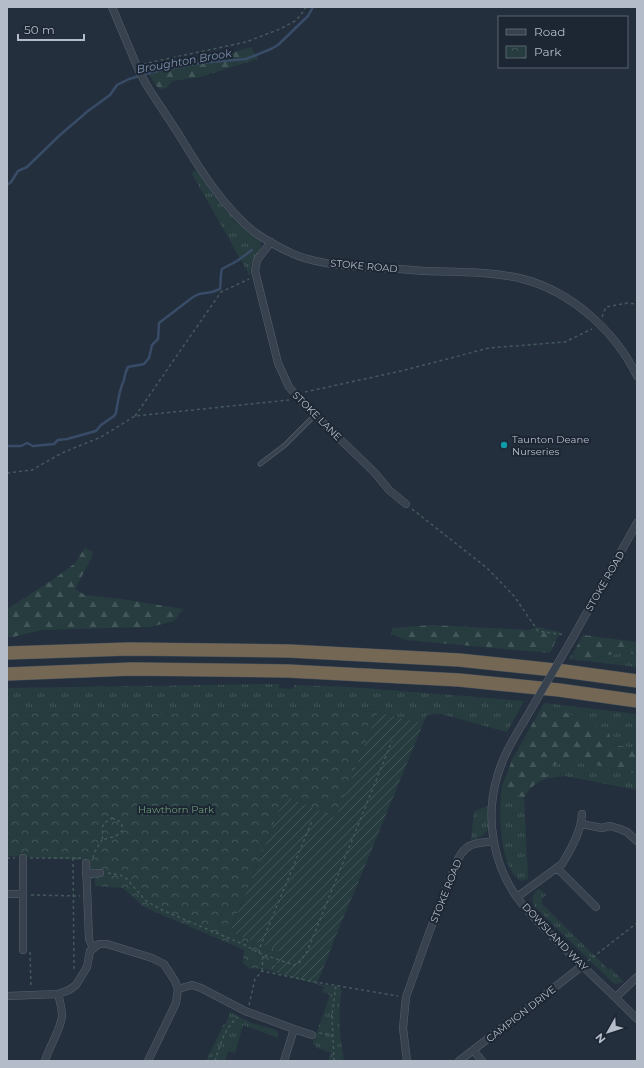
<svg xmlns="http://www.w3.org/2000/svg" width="644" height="1068" viewBox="0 0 644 1068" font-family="Montserrat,sans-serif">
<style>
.grass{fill:url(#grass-tufts)}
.forest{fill:url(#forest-firs)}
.park{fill:url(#park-crowns)}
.garden{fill:url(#garden-furrows)}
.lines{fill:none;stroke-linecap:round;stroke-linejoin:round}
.stream{stroke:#394c67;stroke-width:2.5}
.service-casing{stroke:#565f6c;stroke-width:5}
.minor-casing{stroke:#565f6c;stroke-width:8}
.motorway-casing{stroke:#434c59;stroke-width:14}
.path{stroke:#44595c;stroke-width:1.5;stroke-dasharray:3 3;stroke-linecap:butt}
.service{stroke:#38414e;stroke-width:3.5}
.minor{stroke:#38414e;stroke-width:7}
.motorway{stroke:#746855;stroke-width:13}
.minor-bridge-casing{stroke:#565f6c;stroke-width:8;stroke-linecap:butt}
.minor-bridge{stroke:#38414e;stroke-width:7}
.culture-dot{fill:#0f9aa8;stroke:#1d2633;stroke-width:1.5}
.labels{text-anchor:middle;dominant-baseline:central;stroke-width:4;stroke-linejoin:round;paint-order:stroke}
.street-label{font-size:10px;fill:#b4bcc9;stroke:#1d2633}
.poi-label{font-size:10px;fill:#b4bcc9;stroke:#1d2633;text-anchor:start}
.park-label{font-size:10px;fill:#6b9a76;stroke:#1d2633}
.water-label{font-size:11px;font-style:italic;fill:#7c92b1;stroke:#1d2633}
</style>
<defs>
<pattern id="grass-tufts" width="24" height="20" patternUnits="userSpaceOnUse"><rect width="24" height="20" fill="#263c3f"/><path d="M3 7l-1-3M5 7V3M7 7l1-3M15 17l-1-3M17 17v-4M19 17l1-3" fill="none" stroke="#435659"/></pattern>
<pattern id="forest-firs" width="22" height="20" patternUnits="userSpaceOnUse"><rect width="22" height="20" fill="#263c3f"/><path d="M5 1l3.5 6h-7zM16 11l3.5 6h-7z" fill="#435659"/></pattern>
<pattern id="park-crowns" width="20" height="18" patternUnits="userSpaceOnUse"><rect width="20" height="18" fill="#263c3f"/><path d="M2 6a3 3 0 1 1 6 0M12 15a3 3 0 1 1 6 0" fill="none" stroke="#435659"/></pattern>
<pattern id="garden-furrows" width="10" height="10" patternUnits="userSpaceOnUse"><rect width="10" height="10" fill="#263c3f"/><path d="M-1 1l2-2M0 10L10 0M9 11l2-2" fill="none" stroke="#435659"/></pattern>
</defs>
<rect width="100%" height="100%" fill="#242f3e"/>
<path class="grass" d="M194 170 197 171C210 191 224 210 242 226 248 231 261 237 261 245 262 251 257 254 254 258 251 264 250 270 250 276L192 174Z
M626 653 637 654V667L568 659 572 655 588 660 608 655Z
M279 684V688L293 689 294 685 351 687 524 701 507 732 441 714 427 715 423 724 378 712 305 708 177 714 7 712V688Z
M544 703 637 714V748L612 745 609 732Z
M562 761 581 762 637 774V790L565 776 549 778 542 771Z
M502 786 524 798 528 879 521 881C498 868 499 808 502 786Z
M488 806C488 824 493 836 471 840L474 811Z
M540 889 546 895 542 899V904L609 970 611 968 624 982 616 984 612 982 535 907C532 900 531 896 537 890Z
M317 984 339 987 342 990C337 1014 340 1037 344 1061H328L331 1053 317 1048 313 1043 330 995 322 992 324 987Z
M230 1012 251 1023 276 1030 278 1033V1038L243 1025 235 1053 228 1051 225 1061H206L224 1024H226Z"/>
<path class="forest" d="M251 47 258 59 200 77 173 81 166 88 160 89 155 85 147 69 152 64C186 61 219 59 251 47Z
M85 548 93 552 91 559 75 589 85 595 122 599 183 609 174 621 150 627 42 630 13 637H7V609L54 579 75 563Z
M431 625 527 630 538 627 560 632 550 653 406 640 391 634 392 628Z
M583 635 637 642V654L626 653 608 655 588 660 572 655Z
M544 703 609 732 612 745 637 748V774L581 762 562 761 543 771 549 778C537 781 530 787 524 798L502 786 513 758Z"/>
<path class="park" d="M305 708 378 712 336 819 285 796 230 931 280 951 274 972 263 969 249 968 243 963 244 950 144 907 123 888 95 886V879L83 876V860L7 856V712L177 714Z"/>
<path class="garden" d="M378 712 423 724 358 883 339 928 317 984 274 972 280 951 230 932 285 796 336 818Z"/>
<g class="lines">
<path class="stream" d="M7 185 11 182 18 171 27 167 60 135 88 111 110 95 117 85 129 79 153 72 200 63 246 59 271 49 278 45 308 16 313 7
M7 446H21L27 443 33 446 44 445 54 444 58 440 67 439 96 431 101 425 114 416 116 413C118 401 119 390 124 380 125 375 125 372 128 367L144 364 149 358 152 345 158 339 159 323 193 297 199 294 212 292 220 289C221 282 220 276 222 269L237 261 252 250"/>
<defs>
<path id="service" d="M260 464 285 445 315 415"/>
<path id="minor" d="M112 7 139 71 146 84C157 102 170 120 181 138 201 171 223 206 253 231 261 237 278 247 287 251 314 265 349 266 378 268 393 268 409 270 424 271 456 272 491 271 523 279 572 292 615 331 637 376
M271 242 257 260 255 271 278 363 289 387 302 402 375 473 389 490 406 504
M572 639 637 523
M523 723C512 741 501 760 496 781 486 819 493 863 516 896 528 913 544 928 559 943 585 969 612 993 637 1019
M581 824 602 828 610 826 620 829 627 832 637 841
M23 858V950
M86 863 89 939 93 948
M557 868 596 907
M86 874 100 873
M7 894H23
M517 897 562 864C571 849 581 832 582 814
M178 989 192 985 201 988 245 1011 294 1029 284 1061
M7 996 58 994 69 990 76 985 87 967 90 951 99 944H107L152 958 164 964 175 981 178 989 176 1003 148 1061
M616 997 637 977
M294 1029 312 1035
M473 1050 482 1061
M45 1061C49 1046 61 1030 62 1016 62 1009 60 1001 58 994
M407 1061 403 1028 406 997 433 922 458 859C468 841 476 844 494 841
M459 1061 582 966"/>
<path id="motorway" d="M7 653 129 649 289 651 459 660 564 671 637 681
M7 674 132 669 288 671 459 680 559 690 637 701"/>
</defs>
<use href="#service" class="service-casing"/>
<use href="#minor" class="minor-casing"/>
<use href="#motorway" class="motorway-casing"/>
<path class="path" d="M143 64 246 42 280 29 295 21 300 16 306 7
M602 317 606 307 627 303 637 304
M305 392 401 371 489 348 565 342 592 329
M135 416 221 292 249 279
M7 473 32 470 62 453 101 437 135 416 289 400
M412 509 487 568 514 596 538 631 565 635
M112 818 121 822 122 825V831L116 836 102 840C104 834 101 829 104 823Z
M7 858H15
M30 858H81
M73 858 74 972
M93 858 94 853 102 840
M108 873 120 875 127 879 145 900 162 910 245 945 259 953 294 965 299 963 307 952 392 741
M31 895 80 896
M30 952 31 988
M259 953 260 947 312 821
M588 961 637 923
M262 971 263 955
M249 1005 255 979 262 971 315 982 398 996
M319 1033 333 1035
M215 1061C220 1045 225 1027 238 1017
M334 1061 332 1015 336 985"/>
<use href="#service" class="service"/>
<use href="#minor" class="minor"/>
<use href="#motorway" class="motorway"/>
<defs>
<path id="minor-bridge" d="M523 723 572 639"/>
</defs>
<use href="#minor-bridge" class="minor-bridge-casing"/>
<use href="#minor-bridge" class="minor-bridge"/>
</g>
<circle class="culture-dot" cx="504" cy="445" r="4"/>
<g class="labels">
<g class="street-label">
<text transform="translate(364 266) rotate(5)">STOKE ROAD</text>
<text transform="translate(317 416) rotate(45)">STOKE LANE</text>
<text transform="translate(605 581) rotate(-60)">STOKE ROAD</text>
<text transform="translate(446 891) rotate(-68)">STOKE ROAD</text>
<text transform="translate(555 937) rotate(46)">DOWSLAND WAY</text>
<text transform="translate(521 1014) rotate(-38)">CAMPION DRIVE</text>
</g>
<g class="poi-label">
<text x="512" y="439">Taunton Deane<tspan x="512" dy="12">Nurseries</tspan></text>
</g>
<g class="park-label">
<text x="176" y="809">Hawthorn Park</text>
</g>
<g class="water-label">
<text transform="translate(184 61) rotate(-10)">Broughton Brook</text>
</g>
</g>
<rect width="644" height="1068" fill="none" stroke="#b4bcc9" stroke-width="16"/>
<rect x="498" y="16" width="130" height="52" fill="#1d2633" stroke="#59626f"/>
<rect x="506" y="29" width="20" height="6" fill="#38414e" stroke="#59626f"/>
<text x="534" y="36" font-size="12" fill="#b4bcc9">Road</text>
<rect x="506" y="46" width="20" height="12" fill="url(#park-crowns)" stroke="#59626f"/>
<text x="534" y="56" font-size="12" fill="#b4bcc9">Park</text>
<g transform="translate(608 1032) rotate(231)" stroke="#1d2633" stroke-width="3" paint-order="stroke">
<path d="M0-3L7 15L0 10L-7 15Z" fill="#b4bcc9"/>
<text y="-6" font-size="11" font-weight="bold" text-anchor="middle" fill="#b4bcc9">N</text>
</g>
<path d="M18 34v6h66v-6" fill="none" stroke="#b4bcc9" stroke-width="2"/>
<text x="24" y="34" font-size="12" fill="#b4bcc9" stroke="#1d2633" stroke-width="3" paint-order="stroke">50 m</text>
</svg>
